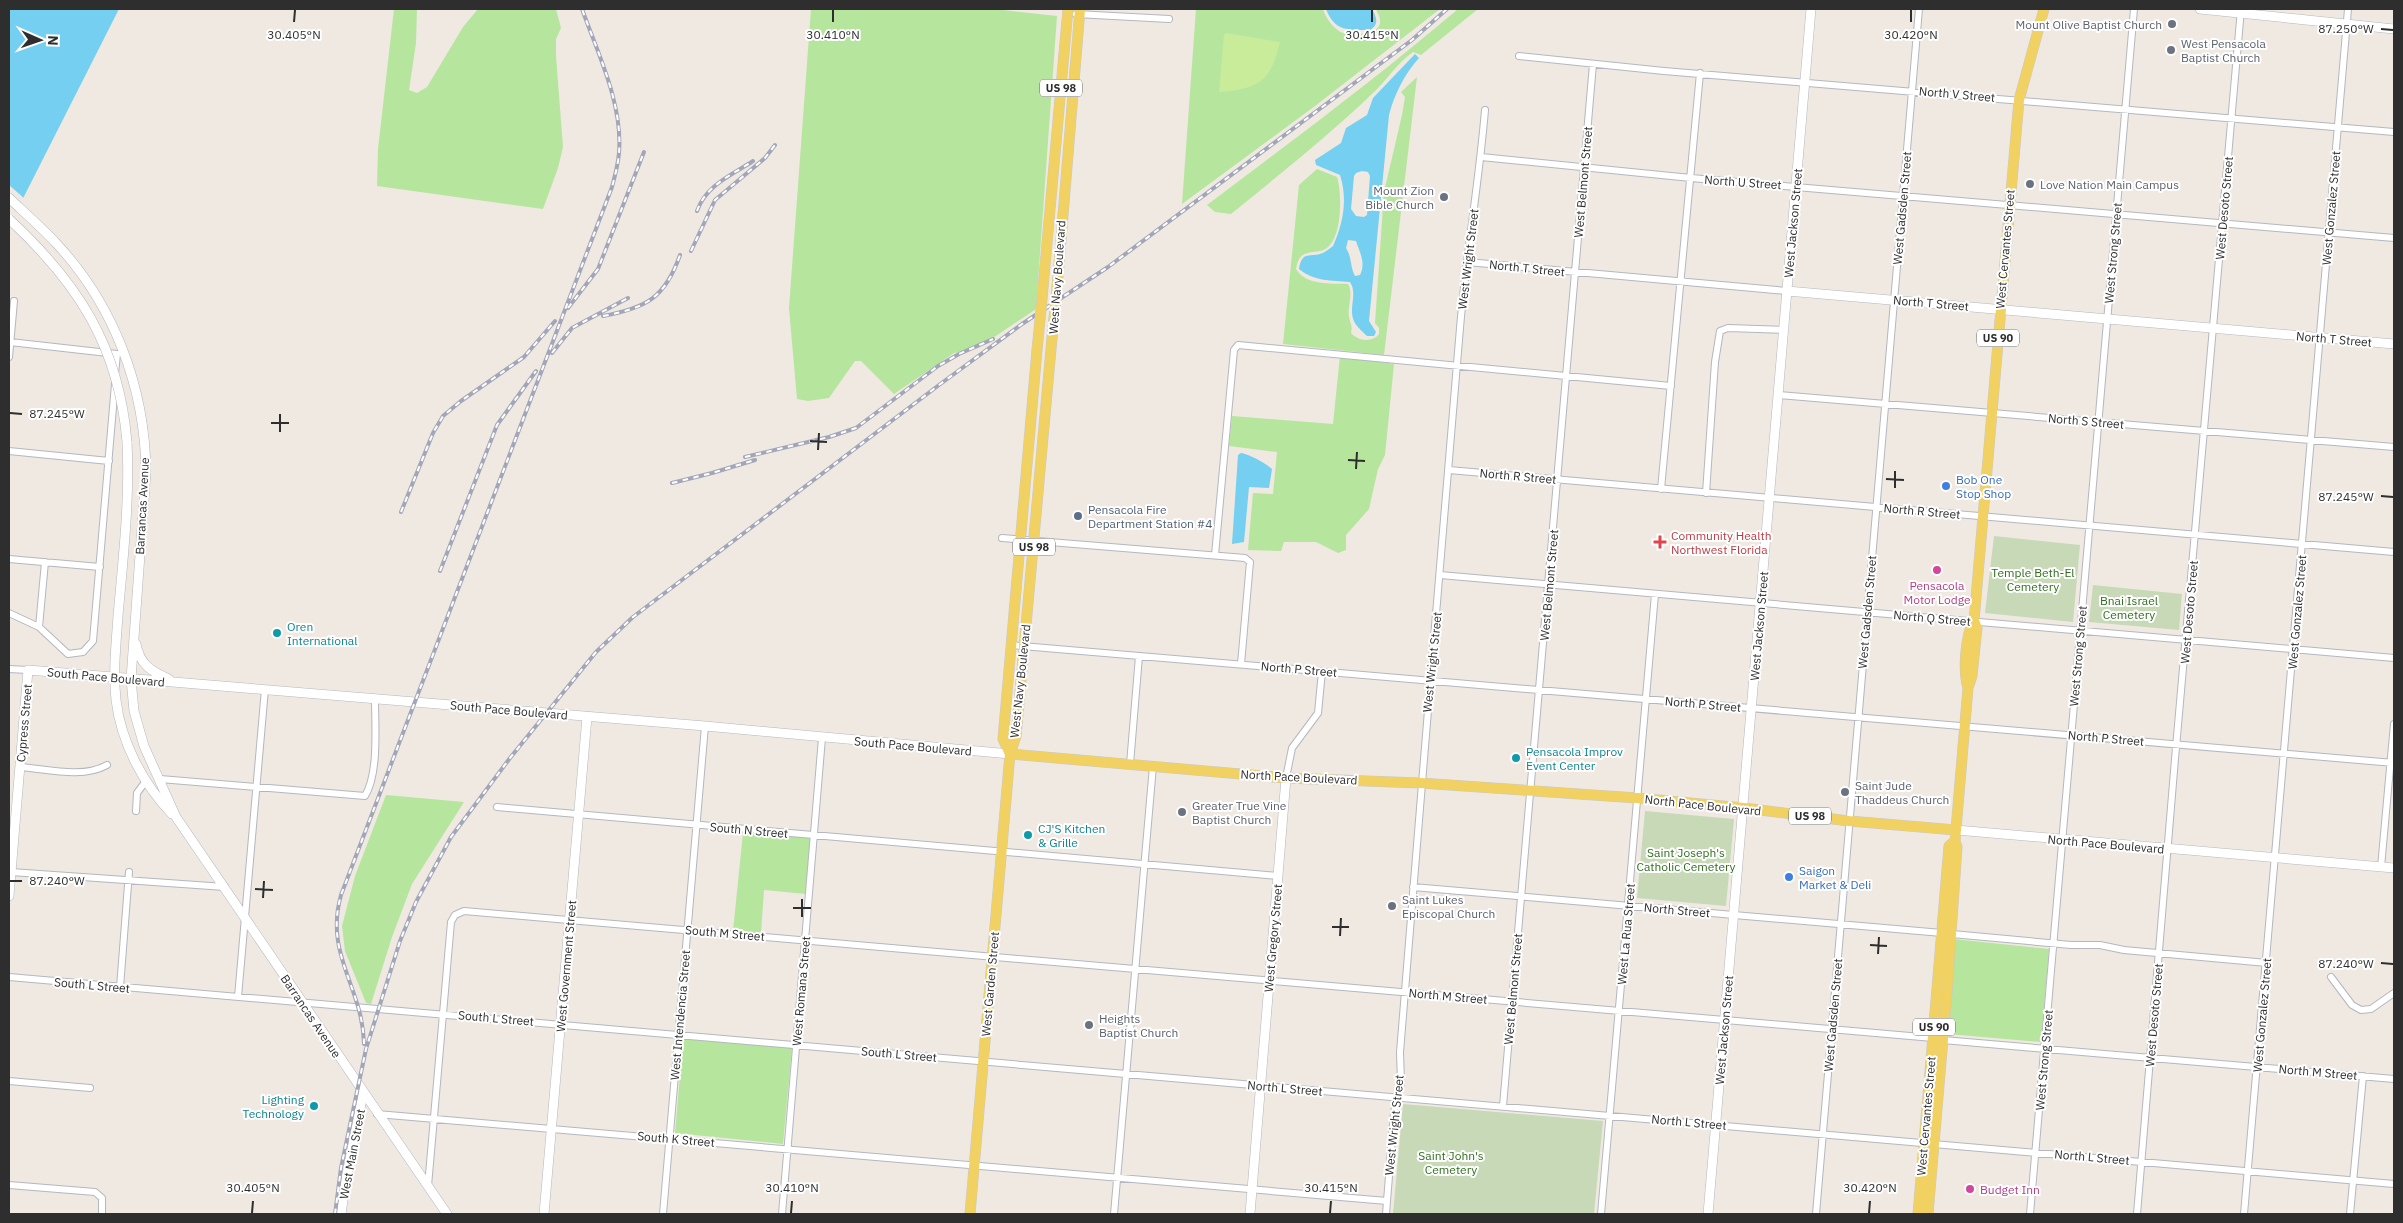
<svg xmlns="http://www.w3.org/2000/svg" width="2403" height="1223" viewBox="0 0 2403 1223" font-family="'IBM Plex Sans',sans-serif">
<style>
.green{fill:#b6e59e}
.cemetery{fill:#c8d9b8}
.pitch{fill:#c9ec9a}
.water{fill:#75cff0;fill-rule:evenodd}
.pier{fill:#efe9e1}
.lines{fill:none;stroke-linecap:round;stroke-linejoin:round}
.street-casing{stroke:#b4b7c1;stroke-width:8}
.secondary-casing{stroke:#b4b7c1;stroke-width:10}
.primary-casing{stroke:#c9c9c9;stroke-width:11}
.street{stroke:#fff;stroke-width:6}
.secondary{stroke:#fff;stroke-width:9}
.primary{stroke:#f2d163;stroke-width:10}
.rail-casing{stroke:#a3a6b8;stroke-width:4}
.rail{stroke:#fff;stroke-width:2;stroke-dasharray:5.5;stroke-linecap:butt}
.secondary-bridge-casing{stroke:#b4b7c1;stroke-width:10;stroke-linecap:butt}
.primary-bridge-casing{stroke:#c9c9c9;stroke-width:11;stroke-linecap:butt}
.secondary-bridge{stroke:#fff;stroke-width:9}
.primary-bridge{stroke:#f2d163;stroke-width:10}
.ticks{fill:none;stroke:#2e2e2e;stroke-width:2}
.worship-dot{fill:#6b7280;stroke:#fff;stroke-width:2}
.shop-dot{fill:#3f7fe0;stroke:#fff;stroke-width:2}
.service-dot{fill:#5c6f8a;stroke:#fff;stroke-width:2}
.health-dot{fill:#e0444e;stroke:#fff;stroke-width:2}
.hotel-dot{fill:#d1479c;stroke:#fff;stroke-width:2}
.culture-dot{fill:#0f9aa8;stroke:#fff;stroke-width:2}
.labels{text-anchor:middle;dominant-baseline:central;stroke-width:4;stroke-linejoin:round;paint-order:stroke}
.shield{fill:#fff;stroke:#6d6d6d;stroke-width:1}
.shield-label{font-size:11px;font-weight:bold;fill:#2e2e2e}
.worship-label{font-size:12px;fill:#5b616d;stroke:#fff;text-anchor:start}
.street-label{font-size:12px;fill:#2e2e2e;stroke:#fff}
.shop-label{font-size:12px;fill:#366cbe;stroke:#fff;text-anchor:start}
.service-label{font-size:12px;fill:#4e5e75;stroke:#fff;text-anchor:start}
.health-label{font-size:12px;fill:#be3a42;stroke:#fff;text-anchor:start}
.park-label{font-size:12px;fill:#2c6e1b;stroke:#fff}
.hotel-label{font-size:12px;fill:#b23c85;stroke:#fff}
.culture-label{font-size:12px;fill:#0d838f;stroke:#fff;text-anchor:start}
.ticks-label{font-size:12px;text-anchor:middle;fill:#2e2e2e;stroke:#fff;stroke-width:4;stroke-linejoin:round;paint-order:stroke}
</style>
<rect width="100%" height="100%" fill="#efe9e1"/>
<path class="green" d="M394 9H417L416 43 409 90 417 93 427 87 463 27 478 9H556L561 28 556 39V56L563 147 558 168 543 209 377 186 378 149Z
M811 9H994L1057 16 1036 309 978 348 954 353 894 394 861 361H855L829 398 808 401 797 399 789 308Z
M1196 9H1323C1325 17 1334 30 1343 33 1353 35 1382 36 1380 20 1380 17 1377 12 1376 9H1440L1315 106 1182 204Z
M1458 9H1478L1421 55 1413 52C1397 63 1387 80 1373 93 1328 136 1279 175 1231 214L1215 212 1207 205C1292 141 1377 78 1458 9Z
M1417 77 1384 355 1283 344 1299 185 1317 169 1337 177C1342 193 1342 231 1330 245 1318 259 1300 243 1296 269 1306 286 1331 283 1348 284 1354 294 1347 306 1349 317 1350 323 1353 326 1351 333 1358 341 1372 343 1379 334V328L1375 323 1384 192 1402 115 1405 97 1401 92Z
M1340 356 1394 364 1385 455 1378 469 1369 509 1346 535V550L1338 553 1316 542H1284L1281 551 1248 550 1253 493 1273 494 1277 452 1229 446 1232 416 1333 424Z
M386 795 464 802 412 884 392 937 371 1004 366 1003 345 951 342 926 355 876Z
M743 833 811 838 806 894 764 890 761 933 733 931Z
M1954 939 2049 949 2041 1042 1948 1034Z
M683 1039 792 1048 783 1144 675 1133Z"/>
<path class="cemetery" d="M1994 536 2080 545 2073 622 1985 613Z
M2093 585 2182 594 2179 630 2089 622Z
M1645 811 1734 819 1726 906 1637 898Z
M1403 1104 1603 1121 1594 1214H1393Z"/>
<path class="pitch" d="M1226 33 1280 42C1271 81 1259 89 1219 92L1224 35Z"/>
<path class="water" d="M9 9H119L9 226Z
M1326 9H1372C1377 18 1379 24 1370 30 1348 30 1335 32 1326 9Z
M1415 54 1419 58C1405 73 1394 95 1389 115L1369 321 1376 332 1374 336H1367C1362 331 1356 326 1354 321 1348 308 1358 294 1350 282 1331 280 1315 282 1299 269 1302 250 1310 258 1323 253 1327 251 1330 248 1333 246 1343 224 1348 199 1340 175L1316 165 1315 160 1341 143 1346 128 1367 115 1373 98ZM1362 171 1368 172 1370 176 1367 215 1364 217 1356 216 1351 209 1354 176 1356 173ZM1348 240 1356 241C1360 253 1366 263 1360 275L1355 276C1350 267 1352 257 1346 248Z
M1241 453C1249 454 1267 464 1272 469L1269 488 1249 487 1244 542 1232 544 1238 455Z"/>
<path class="pier" d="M9 185 25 199 9 229Z"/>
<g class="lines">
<defs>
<path id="street" d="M1076 14 1169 19
M1519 56 1664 71 2394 132
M1481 157 1691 178 2394 238
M1467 262 1787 291
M10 342 117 354 115 374
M9 357 14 301
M1779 395 2394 447
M9 451 109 461
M1449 470 2394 552
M1661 489 1700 73
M1706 493 1715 362 1720 331 1728 328 1784 330
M1002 538 1245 558 1250 562 1241 664
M1215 555 1234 350 1238 345 1671 386
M9 559 100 567
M1440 575 2394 658
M9 613 39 627 68 654 83 652 93 641 115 384
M39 627 45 562
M1011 645 2394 763
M9 669 28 670
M1130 764 1139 656
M20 767C47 769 82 779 107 765
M1286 778 1292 748 1318 713 1322 671
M160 779 365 796C379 773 375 726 375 699
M497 807 1278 876
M136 811 137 793 146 781
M2381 867 2394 724
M11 872 225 887
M1413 887 1942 933
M1952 934 2071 945H2100L2124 950 2267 963
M9 977 2394 1184
M2331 977 2352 1005 2361 1010 2371 1009 2394 993
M120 987 129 872
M238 997 265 689
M1943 1040 2394 1079
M9 1081 90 1088
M1503 1106 1593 64
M377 1114 1387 1201
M9 1185 95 1192 102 1198V1214
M428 1186 451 922 455 915 464 911 1933 1038
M663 1214 705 726
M782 1214 822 738
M1114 1214 1153 766
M1386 1214 1394 1112 1401 1083 1400 1052C1418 811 1441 569 1460 328 1466 255 1479 183 1485 110
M1601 1214 1655 594
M1816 1214 1919 9
M2030 1214 2134 9
M2137 1214 2175 759 2241 9
M2244 1214 2348 9
M2350 1214 2363 1076"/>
<path id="secondary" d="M2200 9 2394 29
M9 198C25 213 41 227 56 243 114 305 145 387 146 472L131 679 134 711 144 746 176 817 447 1214
M1787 291 2394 344
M127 442C130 500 123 559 118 616 116 644 113 672 116 700 121 742 143 784 172 814
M136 644C140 665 151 671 169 679
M1956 830 2394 868
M9 896 28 670 705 726 1010 754
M341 1214 346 1179 363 1094
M544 1214 587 717
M1250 1214 1286 778
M1708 1214 1811 9"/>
<path id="primary" d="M1057 288 1080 9
M1042 299 1068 9
M1968 688C1963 672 1965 635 1974 621
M1010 754 1286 778 1420 783 1637 798 1744 808 1849 821 1956 830
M1010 754 1003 739 1037 350
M970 1214 1010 754 1016 736 1052 338
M1918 1214 1949 846 1955 841
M1928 1214 1947 992 1957 847 1955 841 1968 688 1972 676 1977 628 1974 621 2019 100 2044 9"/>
</defs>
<use href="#street" class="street-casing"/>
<use href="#secondary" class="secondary-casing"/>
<use href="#primary" class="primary-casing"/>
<use href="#street" class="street"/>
<use href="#secondary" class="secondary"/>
<use href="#primary" class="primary"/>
<defs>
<path id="rail" d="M697 211C706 185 732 175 753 161
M691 251 715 200 765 158 775 145
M568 308 598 269 644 152
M603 316C646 308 665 298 680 255
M552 353 572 328 628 298
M745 457 829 437 856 428 938 366 959 354 993 339
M672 483 712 473 755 460
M401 512 433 433 443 416 461 401 524 357 555 321
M440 571 497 425 536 371
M364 1044C363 987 324 955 341 895L612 187C615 176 618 165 619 153 623 104 598 54 582 9
M335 1214 341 1168 366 1049 400 941 416 902 451 837 510 758 596 652 633 617 939 385 1022 324 1108 267 1412 40 1447 9"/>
</defs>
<use href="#rail" class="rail-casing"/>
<use href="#rail" class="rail"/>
<defs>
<path id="secondary-bridge" d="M9 219C78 283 119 346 127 442"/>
<path id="primary-bridge" d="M1052 338 1057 288
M1037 350 1042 299"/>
</defs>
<use href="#secondary-bridge" class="secondary-bridge-casing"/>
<use href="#primary-bridge" class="primary-bridge-casing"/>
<use href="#secondary-bridge" class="secondary-bridge"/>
<use href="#primary-bridge" class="primary-bridge"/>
</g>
<path class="ticks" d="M294 22 295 10M833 22V10M1372 22V10M1911 22V10M2381 29 2393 30M10 413 22 414M271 423H289M280 432V414M810 441 827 442M818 450 819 433M1348 460 1365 461M1356 469 1357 452M1886 479 1904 480M1895 488V471M2381 496 2393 497M10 881H22M255 889 273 890M263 898 264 881M793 908H811M802 917V899M1332 927H1349M1340 936 1341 918M1870 945 1887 946M1878 954 1879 937M2381 963 2393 964M252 1213 253 1201M791 1213 792 1201M1330 1213 1331 1201M1869 1213 1870 1201"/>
<g class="worship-dot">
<circle cx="2172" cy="24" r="5"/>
<circle cx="2171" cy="50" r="5"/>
<circle cx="2030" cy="184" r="5"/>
<circle cx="1444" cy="197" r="5"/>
<circle cx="1845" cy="792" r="5"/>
<circle cx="1182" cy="812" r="5"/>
<circle cx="1392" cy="906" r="5"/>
<circle cx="1089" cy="1025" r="5"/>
</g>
<g class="shop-dot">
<circle cx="1946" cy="486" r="5"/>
<circle cx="1789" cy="877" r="5"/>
</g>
<circle class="service-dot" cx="1078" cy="516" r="5"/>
<path class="health-dot" d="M1657.5 534.5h5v5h5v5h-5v5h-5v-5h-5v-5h5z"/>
<g class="hotel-dot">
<circle cx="1937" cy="570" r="5"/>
<circle cx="1970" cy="1189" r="5"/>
</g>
<g class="culture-dot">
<circle cx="277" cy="633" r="5"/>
<circle cx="1516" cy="758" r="5"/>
<circle cx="1028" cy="835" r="5"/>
<circle cx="314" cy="1106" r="5"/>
</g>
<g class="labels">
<g class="shield">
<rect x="1040" y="79.5" width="42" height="17" rx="4"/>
<rect x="1977" y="329.5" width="42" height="17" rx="4"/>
<rect x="1013" y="538.5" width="42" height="17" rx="4"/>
<rect x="1789" y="807.5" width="42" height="17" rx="4"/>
<rect x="1913" y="1018.5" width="42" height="17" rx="4"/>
</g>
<g class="shield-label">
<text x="1061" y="88">US 98</text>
<text x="1998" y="338">US 90</text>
<text x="1034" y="547">US 98</text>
<text x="1810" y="816">US 98</text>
<text x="1934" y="1027">US 90</text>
</g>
<g class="worship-label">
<text x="2162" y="24" text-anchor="end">Mount Olive Baptist Church</text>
<text x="2181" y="43">West Pensacola<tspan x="2181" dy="14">Baptist Church</tspan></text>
<text x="2040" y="184">Love Nation Main Campus</text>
<text x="1434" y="190" text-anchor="end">Mount Zion<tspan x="1434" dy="14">Bible Church</tspan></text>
<text x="1855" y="785">Saint Jude<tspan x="1855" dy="14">Thaddeus Church</tspan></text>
<text x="1192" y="805">Greater True Vine<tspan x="1192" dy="14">Baptist Church</tspan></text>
<text x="1402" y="899">Saint Lukes<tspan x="1402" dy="14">Episcopal Church</tspan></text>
<text x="1099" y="1018">Heights<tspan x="1099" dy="14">Baptist Church</tspan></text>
</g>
<g class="street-label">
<text transform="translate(1957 94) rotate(5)">North V Street</text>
<text transform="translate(1583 182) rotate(-85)">West Belmont Street</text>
<text transform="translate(1743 182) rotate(4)">North U Street</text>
<text transform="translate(1902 208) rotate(-85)">West Gadsden Street</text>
<text transform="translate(2224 208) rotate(-85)">West Desoto Street</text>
<text transform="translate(2331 208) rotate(-85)">West Gonzalez Street</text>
<text transform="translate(1793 223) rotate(-85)">West Jackson Street</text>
<text transform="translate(2005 249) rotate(-85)">West Cervantes Street</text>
<text transform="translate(2113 253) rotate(-85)">West Strong Street</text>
<text transform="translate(1468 259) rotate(-83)">West Wright Street</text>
<text transform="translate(1527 268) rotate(6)">North T Street</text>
<text transform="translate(1057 277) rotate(-86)">West Navy Boulevard</text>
<text transform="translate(1931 303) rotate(5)">North T Street</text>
<text transform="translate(2334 339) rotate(5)">North T Street</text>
<text transform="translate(2086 421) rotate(5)">North S Street</text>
<text transform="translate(1518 476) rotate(5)">North R Street</text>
<text transform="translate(142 506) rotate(-87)">Barrancas Avenue</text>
<text transform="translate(1922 511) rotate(5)">North R Street</text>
<text transform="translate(1549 585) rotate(-85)">West Belmont Street</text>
<text transform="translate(1867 612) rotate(-85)">West Gadsden Street</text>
<text transform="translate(2189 612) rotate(-85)">West Desoto Street</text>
<text transform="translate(2297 612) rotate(-85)">West Gonzalez Street</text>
<text transform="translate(1932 618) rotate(5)">North Q Street</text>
<text transform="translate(1759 626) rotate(-85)">West Jackson Street</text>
<text transform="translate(2078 656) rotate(-85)">West Strong Street</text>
<text transform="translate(1432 662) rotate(-84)">West Wright Street</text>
<text transform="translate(1299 669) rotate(5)">North P Street</text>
<text transform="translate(106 677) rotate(5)">South Pace Boulevard</text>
<text transform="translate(1020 681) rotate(-84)">West Navy Boulevard</text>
<text transform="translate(1703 704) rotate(5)">North P Street</text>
<text transform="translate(509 710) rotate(5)">South Pace Boulevard</text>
<text transform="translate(24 723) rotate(-85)">Cypress Street</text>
<text transform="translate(2106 738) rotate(5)">North P Street</text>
<text transform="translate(913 746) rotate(5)">South Pace Boulevard</text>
<text transform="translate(1299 777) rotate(3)">North Pace Boulevard</text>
<text transform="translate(1703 805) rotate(6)">North Pace Boulevard</text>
<text transform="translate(749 830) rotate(5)">South N Street</text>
<text transform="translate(2106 844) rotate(5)">North Pace Boulevard</text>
<text transform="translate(1677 910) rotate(5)">North Street</text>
<text transform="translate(725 933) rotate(5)">South M Street</text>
<text transform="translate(1626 934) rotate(-85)">West La Rua Street</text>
<text transform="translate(1273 938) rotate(-85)">West Gregory Street</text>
<text transform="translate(566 966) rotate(-85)">West Government Street</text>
<text transform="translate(990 984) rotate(-85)">West Garden Street</text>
<text transform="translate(92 985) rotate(5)">South L Street</text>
<text transform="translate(1513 989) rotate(-85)">West Belmont Street</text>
<text transform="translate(801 991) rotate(-85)">West Romana Street</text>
<text transform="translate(1448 996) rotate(5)">North M Street</text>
<text transform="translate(680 1015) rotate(-85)">West Intendencia Street</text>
<text transform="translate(1833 1015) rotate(-85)">West Gadsden Street</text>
<text transform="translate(2154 1015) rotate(-85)">West Desoto Street</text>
<text transform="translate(2262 1015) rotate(-85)">West Gonzalez Street</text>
<text transform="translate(311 1016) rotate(56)">Barrancas Avenue</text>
<text transform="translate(496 1018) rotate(5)">South L Street</text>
<text transform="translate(1724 1030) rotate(-85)">West Jackson Street</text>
<text transform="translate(899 1054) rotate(5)">South L Street</text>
<text transform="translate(2044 1060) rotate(-85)">West Strong Street</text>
<text transform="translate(2318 1072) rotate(5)">North M Street</text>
<text transform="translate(1285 1088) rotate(5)">North L Street</text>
<text transform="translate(1926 1116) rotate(-85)">West Cervantes Street</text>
<text transform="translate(1689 1122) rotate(5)">North L Street</text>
<text transform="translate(1394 1125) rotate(-84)">West Wright Street</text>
<text transform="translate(676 1139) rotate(5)">South K Street</text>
<text transform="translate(352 1154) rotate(-79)">West Main Street</text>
<text transform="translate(2092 1157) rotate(5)">North L Street</text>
</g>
<g class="shop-label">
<text x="1956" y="479">Bob One<tspan x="1956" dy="14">Stop Shop</tspan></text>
<text x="1799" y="870">Saigon<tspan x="1799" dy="14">Market &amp; Deli</tspan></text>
</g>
<g class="service-label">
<text x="1088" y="509">Pensacola Fire<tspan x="1088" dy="14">Department Station #4</tspan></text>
</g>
<g class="health-label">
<text x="1671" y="535">Community Health<tspan x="1671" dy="14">Northwest Florida</tspan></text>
</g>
<g class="park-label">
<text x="2033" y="572">Temple Beth-El<tspan x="2033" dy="14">Cemetery</tspan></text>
<text x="2129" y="600">Bnai Israel<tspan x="2129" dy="14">Cemetery</tspan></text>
<text x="1686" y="852">Saint Joseph's<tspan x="1686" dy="14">Catholic Cemetery</tspan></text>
<text x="1451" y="1155">Saint John's<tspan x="1451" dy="14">Cemetery</tspan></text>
</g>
<g class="hotel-label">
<text x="1937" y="585">Pensacola<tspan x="1937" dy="14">Motor Lodge</tspan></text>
<text x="1980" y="1189" text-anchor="start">Budget Inn</text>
</g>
<g class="culture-label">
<text x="287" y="626">Oren<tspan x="287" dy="14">International</tspan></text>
<text x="1526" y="751">Pensacola Improv<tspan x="1526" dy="14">Event Center</tspan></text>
<text x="1038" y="828">CJ'S Kitchen<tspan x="1038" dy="14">&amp; Grille</tspan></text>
<text x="304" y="1099" text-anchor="end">Lighting<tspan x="304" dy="14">Technology</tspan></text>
</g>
</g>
<g class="ticks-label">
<text x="2346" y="33">87.250°W</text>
<text x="294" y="39">30.405°N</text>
<text x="833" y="39">30.410°N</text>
<text x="1372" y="39">30.415°N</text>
<text x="1911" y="39">30.420°N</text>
<text x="57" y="418">87.245°W</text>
<text x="2346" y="501">87.245°W</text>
<text x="57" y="885">87.240°W</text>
<text x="2346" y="968">87.240°W</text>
<text x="253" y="1192">30.405°N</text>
<text x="792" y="1192">30.410°N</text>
<text x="1331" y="1192">30.415°N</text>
<text x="1870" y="1192">30.420°N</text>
</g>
<rect width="2403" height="1223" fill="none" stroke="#2e2e2e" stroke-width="20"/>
<g transform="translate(40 40) rotate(92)" stroke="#ffffff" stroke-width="4" paint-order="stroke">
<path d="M0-4L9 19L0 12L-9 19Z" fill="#2e2e2e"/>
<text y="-8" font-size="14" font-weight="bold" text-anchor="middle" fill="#2e2e2e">N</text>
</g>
</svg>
